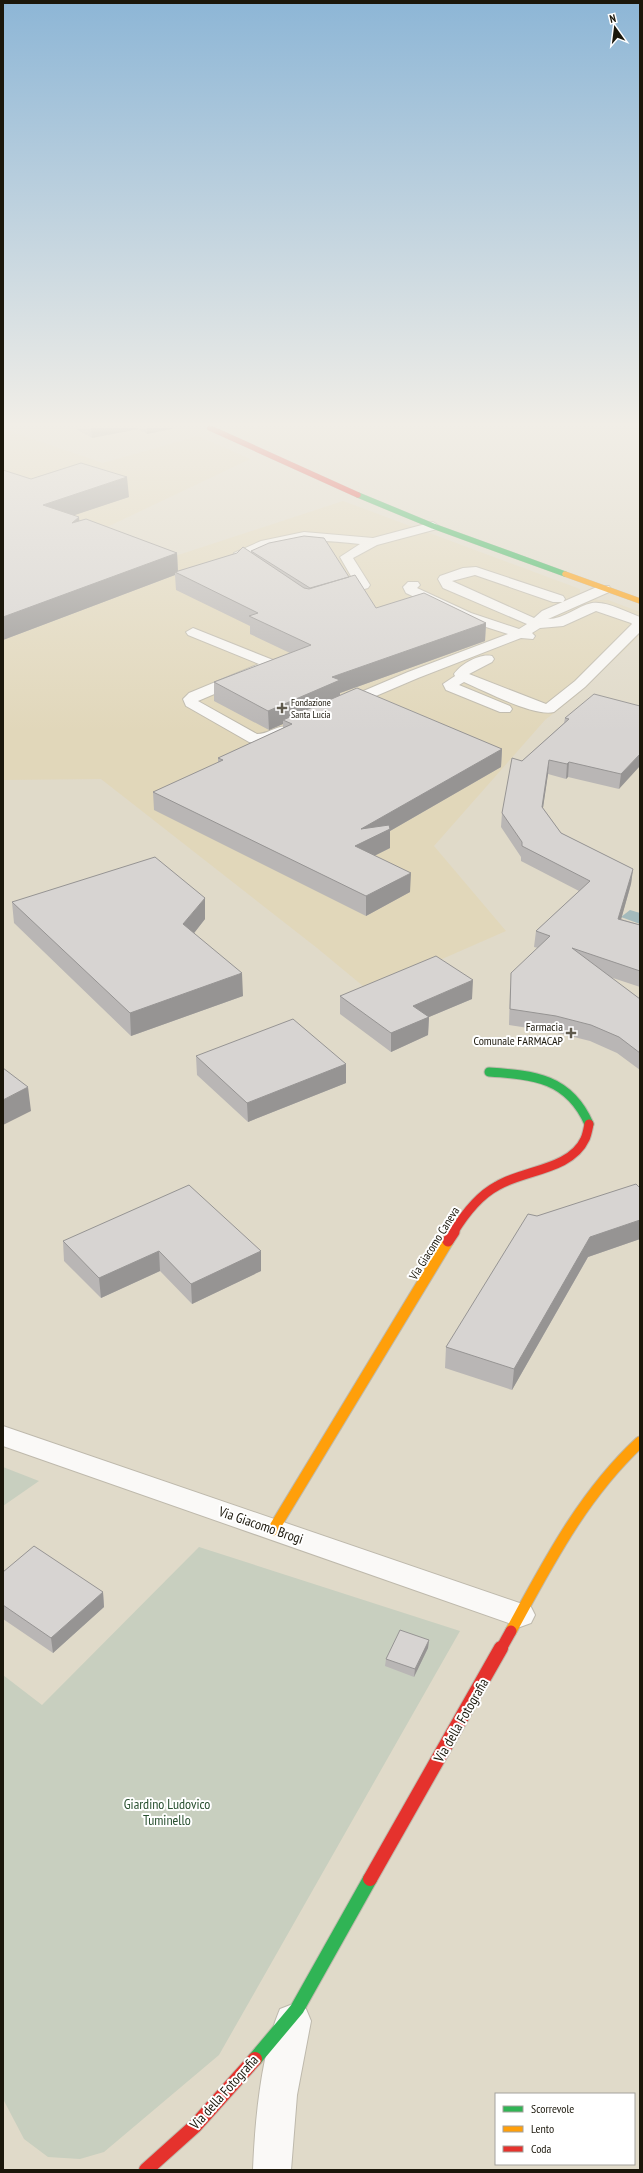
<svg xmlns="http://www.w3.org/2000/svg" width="643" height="2173" viewBox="0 0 643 2173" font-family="'PT Sans Narrow',sans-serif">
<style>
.built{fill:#e1d7ba}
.green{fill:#c8cfbf}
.water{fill:#a4babc}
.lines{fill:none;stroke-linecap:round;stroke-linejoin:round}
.lane-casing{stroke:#beb9ac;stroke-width:2}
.street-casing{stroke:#beb9ac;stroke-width:2}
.fast-far2-casing{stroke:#beb9ac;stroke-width:6}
.fast-far1-casing{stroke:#beb9ac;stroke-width:11}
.fast-casing{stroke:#beb9ac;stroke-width:16}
.slow-far1-casing{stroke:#beb9ac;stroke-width:6}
.slow-casing{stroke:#beb9ac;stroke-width:13}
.jam-far3-casing{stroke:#beb9ac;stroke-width:6}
.jam-far2-casing{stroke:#beb9ac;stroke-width:11}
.jam-far1-casing{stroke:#beb9ac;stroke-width:13}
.jam-casing{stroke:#beb9ac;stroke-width:16}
.lane{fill:#faf9f7;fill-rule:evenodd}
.street{fill:#faf9f7;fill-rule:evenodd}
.fast-far2{stroke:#30b455;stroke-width:5.5}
.fast-far1{stroke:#30b455;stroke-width:9}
.fast{stroke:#30b455;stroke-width:14}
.slow-far1{stroke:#ff9f0a;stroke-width:5.5}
.slow{stroke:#ff9f0a;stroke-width:11}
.jam-far3{stroke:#e5322d;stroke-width:5.5}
.jam-far2{stroke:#e5322d;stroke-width:9}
.jam-far1{stroke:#e5322d;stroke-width:11}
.jam{stroke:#e5322d;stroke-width:14}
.wall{fill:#b9b6b5}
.shaded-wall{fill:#969493}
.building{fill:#d7d4d2;stroke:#969493}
.poi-dot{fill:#605b4e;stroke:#fff;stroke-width:1.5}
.labels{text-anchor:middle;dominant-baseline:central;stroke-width:4;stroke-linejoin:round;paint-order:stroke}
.far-poi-label{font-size:10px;fill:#1b170b;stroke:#fff;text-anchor:start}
.poi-label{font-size:12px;fill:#1b170b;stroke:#fff;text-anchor:end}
.street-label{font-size:12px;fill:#1b170b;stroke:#fff}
.near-street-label{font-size:14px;fill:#1b170b;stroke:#fff}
.near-park-label{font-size:14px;fill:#295030;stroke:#fff}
</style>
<rect width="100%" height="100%" fill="#e0dac9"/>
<path class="built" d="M3 429 103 463 198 436 250 459 103 529 166 559 343 501 580 589V593L598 600H608L640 612V635L577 695 545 720 434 846 506 931 369 991 317 948 101 779 3 780Z"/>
<path class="green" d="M3 1467 39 1481 3 1506Z
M199 1547 460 1631 219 2055 104 2152 80 2159 48 2157 24 2139 3 2099V1675L42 1705Z"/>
<path class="water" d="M630 910 640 913V924L621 917Z"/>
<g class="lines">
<defs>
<path id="lane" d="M433 522 439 526 437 529 377 545 353 558 370 585 368 588 335 597 330 596 328 593 330 590 355 583 340 557 360 544C316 539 289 538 248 556L259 565 253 569 233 556 234 553 261 541 304 532 373 538Z
M476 567 563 596 565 599 563 602H553L475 575 452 581 534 618 542 611 599 586H609L611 589 609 592 548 619C564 619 577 606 592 603 607 601 626 612 640 617V632L585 687 554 712C534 717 485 691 464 682L459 685 510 706 512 709 510 712H500L446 690 443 684 455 676 454 674C461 664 480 653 492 656L494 659 492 662 469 674 546 704 575 681 632 624 631 623 596 611 563 626 540 628 532 633 535 636 533 639 521 638 418 678 350 707H340L338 704 340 701 408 672 508 634 461 619 406 593 403 587 408 582H418L420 585 417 588 471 613 519 629 527 624 443 588 438 579 440 576 463 568Z
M193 628 273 660 275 663 273 669 198 701 257 734C269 734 277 724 289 727L292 730 289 733 265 744 249 742 186 706 183 699 189 693 259 664 188 635 186 632Z"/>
<path id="street" d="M3 1426 531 1607 535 1615 531 1623 520 1627 3 1446Z
M293 2004 306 2009 311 2021 297 2095 291 2170H253C255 2120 261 2054 280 2009Z"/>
<path id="fast-far2" d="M358 495 433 526 565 574"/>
<path id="fast-far1" d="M489 1072C534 1075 569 1078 589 1124"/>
<path id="fast" d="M255 2059 297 2009 370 1879"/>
<path id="slow-far1" d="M565 574 640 601"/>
<path id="slow" d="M273 1530 448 1241
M511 1631C548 1563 583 1495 640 1442"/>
<path id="jam-far3" d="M210 428 358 495"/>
<path id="jam-far2" d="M453 1233C464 1215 478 1196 497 1186 523 1170 571 1170 585 1139 587 1135 588 1129 589 1124"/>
<path id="jam-far1" d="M448 1241 454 1232
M501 1649 511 1631"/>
<path id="jam" d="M370 1879 501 1648
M146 2170 195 2126 255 2059"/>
</defs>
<use href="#lane" class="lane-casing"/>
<use href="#street" class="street-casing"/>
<use href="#fast-far2" class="fast-far2-casing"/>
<use href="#fast-far1" class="fast-far1-casing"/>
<use href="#fast" class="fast-casing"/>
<use href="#slow-far1" class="slow-far1-casing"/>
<use href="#slow" class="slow-casing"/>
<use href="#jam-far3" class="jam-far3-casing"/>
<use href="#jam-far2" class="jam-far2-casing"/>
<use href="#jam-far1" class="jam-far1-casing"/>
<use href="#jam" class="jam-casing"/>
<use href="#lane" class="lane"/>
<use href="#street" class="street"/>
<use href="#fast-far2" class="fast-far2"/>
<use href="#fast-far1" class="fast-far1"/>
<use href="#fast" class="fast"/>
<use href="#slow-far1" class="slow-far1"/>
<use href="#slow" class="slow"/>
<use href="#jam-far3" class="jam-far3"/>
<use href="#jam-far2" class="jam-far2"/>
<use href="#jam-far1" class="jam-far1"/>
<use href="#jam" class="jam"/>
</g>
<path class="wall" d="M74 428H176L147 434 138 429 92 438Z
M31 479 129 497 74 515 80 521 177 553 178 571 251 553V551L349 577 376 608 486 623 485 641 340 693V695L502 749 501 767 390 831V848L374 856 410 892 366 916 154 810 153 792 218 763V758L283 728V724L269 730 214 701V682L290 653 250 634V626L176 590 175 575 3 640Z
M640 706 619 789 568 777 566 779 548 774 543 808 561 833 633 869 631 884 621 919 640 925V987L610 977 640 999V1070L617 1053 590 1041 554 1032 509 1025 510 989 538 948 534 947 536 931 579 891 521 861V857L501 827 502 813 522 761 564 723 565 718Z
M12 902 205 919 194 933 243 996 131 1036 14 923Z
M340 996 472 999 429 1017 428 1035 391 1052 340 1014Z
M196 1056 346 1064V1083L248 1122 197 1075Z
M640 1188V1239L588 1257 512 1390 445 1368 446 1347 537 1216Z
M63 1241 261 1251V1271L192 1304 160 1271 101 1298 64 1261Z
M3 1572 103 1592 104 1607 53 1653 3 1619Z
M429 1640 428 1648 414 1677 385 1666 386 1659Z"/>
<path class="shaded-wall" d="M91 428H138V429L92 438Z
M147 428H176L147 434Z
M127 477 129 497 45 525 43 505Z
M79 517 81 537 72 523Z
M177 553 178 574 175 572V575L3 640V617Z
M486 623 485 641 340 693V699L283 720V724L269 730 268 711 332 677Z
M502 749 501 767 390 831V848L354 866 355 846 361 829Z
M640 754V766L619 789 621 774Z
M549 760 548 774 541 821 542 807Z
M569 762 568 777 566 779 567 764Z
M633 869 631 884 617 934 618 919Z
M411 873 410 892 366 916V896Z
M205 898V919L184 946 183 924Z
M242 973 243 996 131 1036 130 1013Z
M473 980 472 999 429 1017 428 1035 391 1052V1033L413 1006Z
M346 1064V1083L248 1122 247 1103Z
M28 1087 31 1111 3 1125V1100Z
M640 1220V1239L588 1257 512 1390 514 1369 590 1237Z
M159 1251 160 1271 101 1298 99 1278Z
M261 1251V1271L192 1304 191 1284Z
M103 1592 104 1607 53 1653 51 1638Z
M429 1640 428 1648 414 1677 415 1669Z"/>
<path class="building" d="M81 463 127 477 43 505 79 517 72 523 86 519 177 553 3 617V470L31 479Z
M304 536 324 538 349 577 310 588 251 551 269 543Z
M243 547 304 588 309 589 355 575 376 608 424 593 486 623 332 677 340 680 268 711 214 682 311 645 249 616 258 613 175 572 237 553Z
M357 688 502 749 361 829 389 825 390 829 355 846 411 873 366 896 153 792 223 760 218 758 292 724 283 720Z
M594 694 640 706V754L621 774 569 762 567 764 549 760 542 807 561 833 633 869 618 919 640 925V971L572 948 640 999V1053L619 1037 591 1025 556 1016 510 1009 511 973 550 936 536 931 590 881 522 846V842L502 813 512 758 522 761 569 719 565 718Z
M155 857 205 898 183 924 242 973 130 1013 12 902Z
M436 956 473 980 413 1006 429 1017 391 1033 340 996Z
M293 1019 346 1064 247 1103 196 1056Z
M3 1068 28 1087 3 1100Z
M636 1184 640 1188V1220L590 1237 514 1369 446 1347 528 1214 537 1216Z
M189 1185 261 1251 191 1284 159 1251 99 1278 63 1241Z
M34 1546 103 1592 51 1638 3 1605V1572Z
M400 1630 429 1640 415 1669 386 1659Z"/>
<linearGradient id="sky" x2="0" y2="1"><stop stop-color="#8db6d6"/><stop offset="0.58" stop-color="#f1eee7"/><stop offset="1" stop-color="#f1eee7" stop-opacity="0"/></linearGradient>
<rect width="643" height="732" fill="url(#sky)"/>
<g class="poi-dot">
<path d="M280 702h4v4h4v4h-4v4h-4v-4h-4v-4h4z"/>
<path d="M569 1027h4v4h4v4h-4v4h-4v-4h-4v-4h4z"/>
</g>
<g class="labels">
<g class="far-poi-label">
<text x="291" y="702">Fondazione<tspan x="291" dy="12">Santa Lucia</tspan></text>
</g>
<g class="poi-label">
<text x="563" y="1026">Farmacia<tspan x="563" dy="14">Comunale FARMACAP</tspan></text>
</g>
<g class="street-label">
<text transform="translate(434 1243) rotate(-58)">Via Giacomo Caneva</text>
</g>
<g class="near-street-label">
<text transform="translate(261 1525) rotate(19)">Via Giacomo Brogi</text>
<text transform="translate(461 1720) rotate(-60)">Via della Fotografia</text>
<text transform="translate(224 2092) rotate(-48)">Via della Fotografia</text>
</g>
<g class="near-park-label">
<text x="167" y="1804">Giardino Ludovico<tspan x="167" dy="16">Tuminello</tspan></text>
</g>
</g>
<rect width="643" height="2173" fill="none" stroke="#1b170b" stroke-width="8"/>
<rect x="495" y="2093" width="140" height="72" fill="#ffffff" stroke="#a4a29d"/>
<rect x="503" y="2106" width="20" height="6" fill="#30b455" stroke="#a4a29d"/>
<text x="531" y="2113" font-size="12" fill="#1b170b">Scorrevole</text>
<rect x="503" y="2126" width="20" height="6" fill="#ff9f0a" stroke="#a4a29d"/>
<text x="531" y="2133" font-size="12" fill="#1b170b">Lento</text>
<rect x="503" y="2146" width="20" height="6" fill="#e5322d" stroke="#a4a29d"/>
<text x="531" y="2153" font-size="12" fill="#1b170b">Coda</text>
<g transform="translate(615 28) rotate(346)" stroke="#ffffff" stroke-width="3" paint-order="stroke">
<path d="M0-3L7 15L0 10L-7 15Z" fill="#1b170b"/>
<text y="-6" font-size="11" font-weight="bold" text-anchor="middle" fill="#1b170b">N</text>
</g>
</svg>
